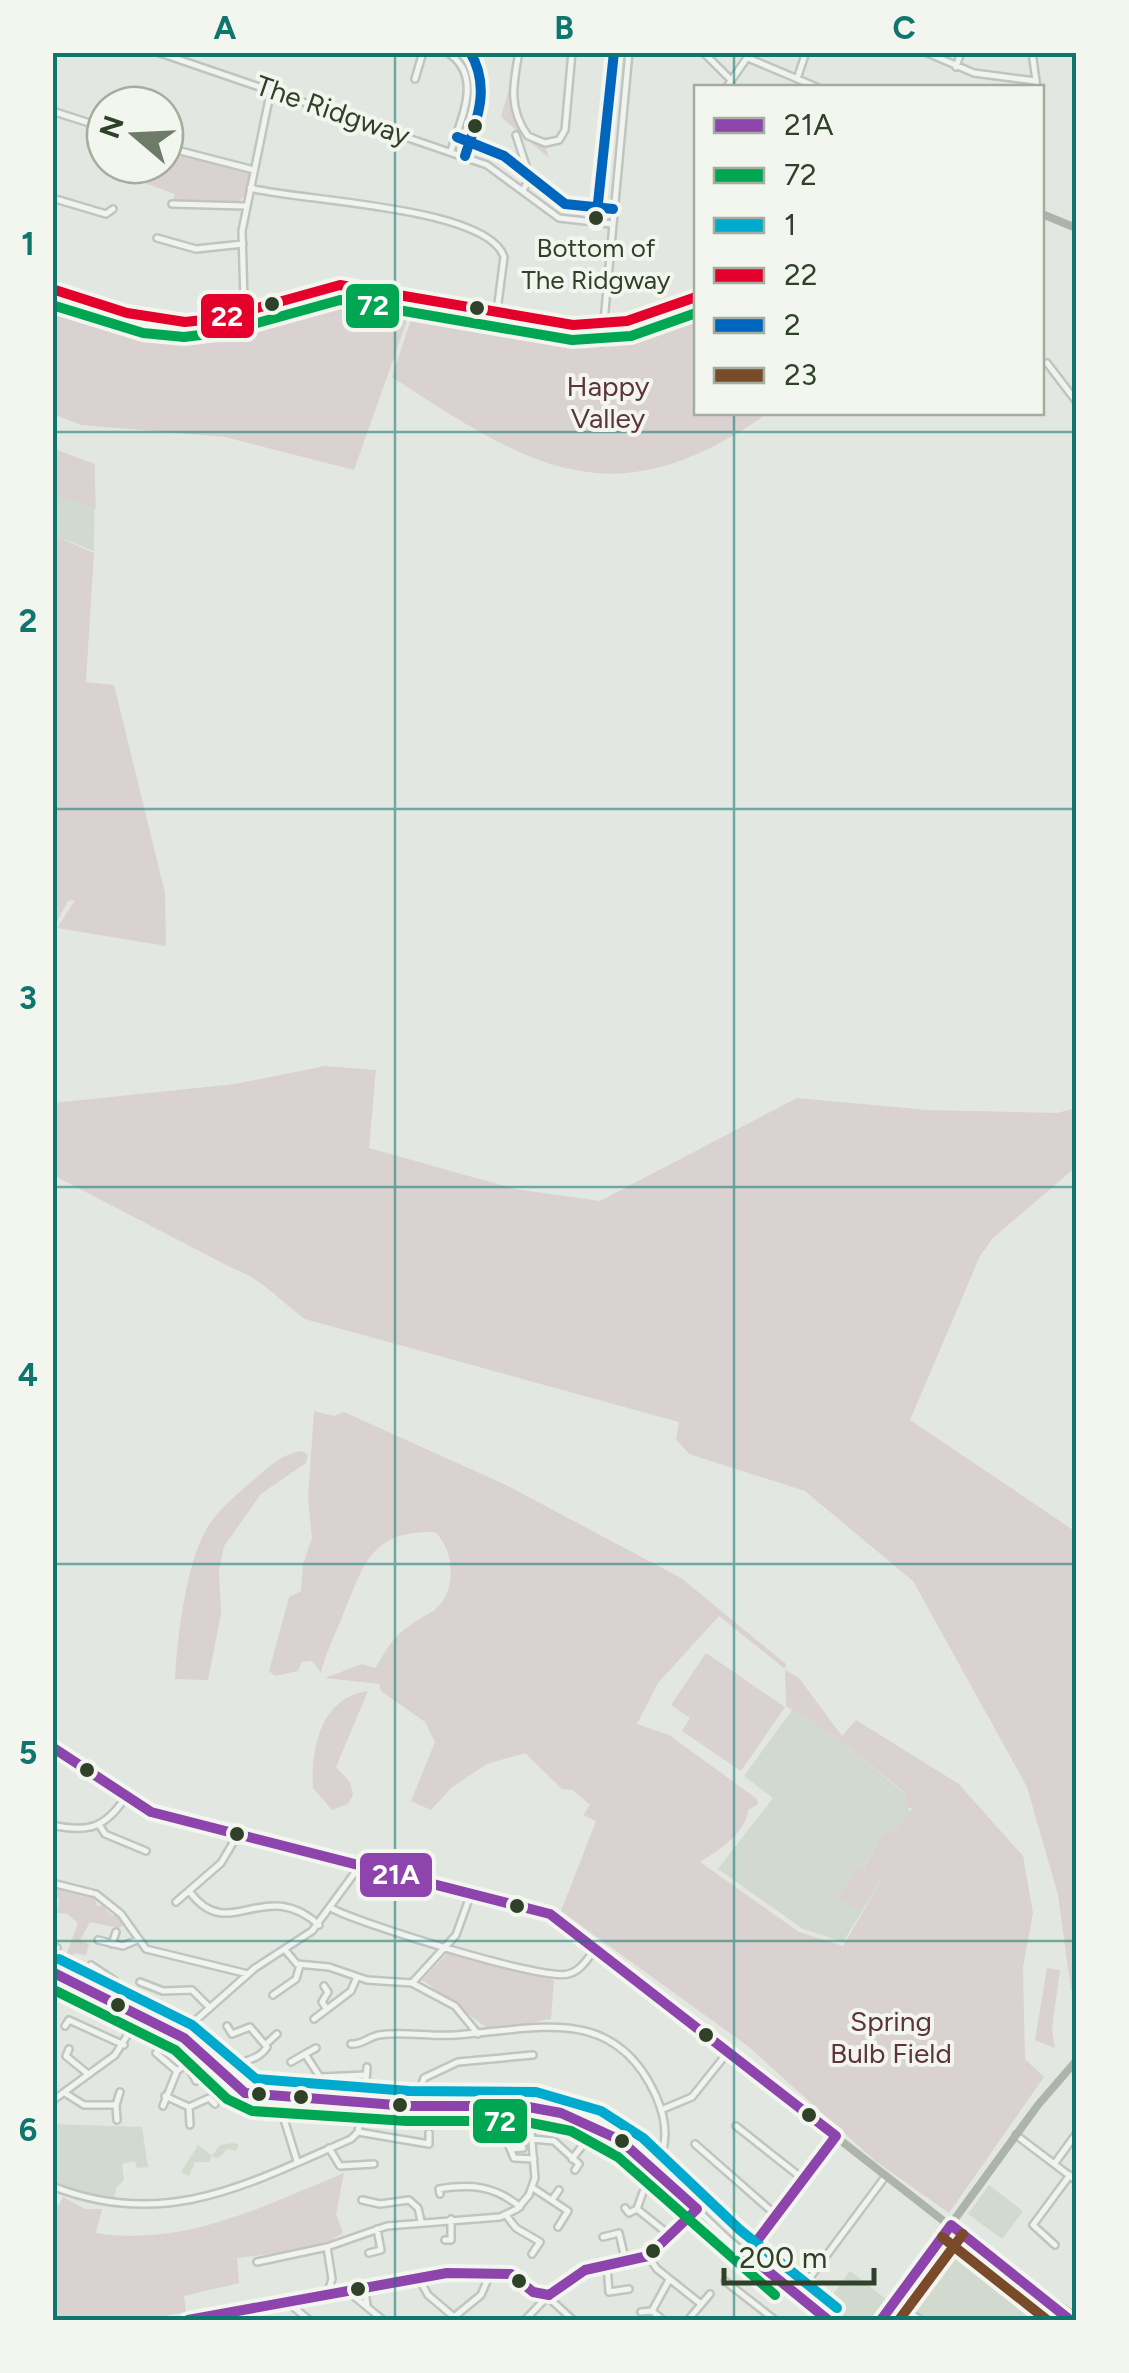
<svg xmlns="http://www.w3.org/2000/svg" width="1129" height="2373" viewBox="0 0 1129 2373" font-family="Figtree,sans-serif">
<style>
.built{fill:#d2dacf}
.green{fill:#dad2d1;fill-rule:evenodd}
.lines{fill:none;stroke-linecap:round;stroke-linejoin:round}
.street-casing{stroke:#c1c5bf;stroke-width:10}
.street{stroke:#f1f3f1;stroke-width:5}
.secondary{stroke:#adb5ab;stroke-width:8}
.bus-1-casing{stroke:#f2f6ef;stroke-width:18}
.bus-2-casing{stroke:#f2f6ef;stroke-width:18}
.bus-3-casing{stroke:#f2f6ef;stroke-width:18}
.bus-4-casing{stroke:#f2f6ef;stroke-width:18}
.bus-5-casing{stroke:#f2f6ef;stroke-width:18}
.bus-6-casing{stroke:#f2f6ef;stroke-width:18}
.bus-1{stroke:#8e44ad;stroke-width:10}
.bus-2{stroke:#00a651;stroke-width:10}
.bus-3{stroke:#00a9ce;stroke-width:10}
.bus-4{stroke:#e4002b;stroke-width:10}
.bus-5{stroke:#0065bd;stroke-width:10}
.bus-6{stroke:#7a4b2a;stroke-width:10}
.grid{fill:none;stroke:#0f766e;stroke-width:2.5;stroke-opacity:0.55}
.bus-dot{fill:#2f4128;stroke:#f2f6ef;stroke-width:4}
.labels{text-anchor:middle;dominant-baseline:central;stroke-width:8;stroke-linejoin:round;paint-order:stroke}
.bus-label{font-size:26px;fill:#2f4128;stroke:#f2f6ef}
.street-label{font-size:28px;fill:#2f4128;stroke:#f2f6ef}
.park-label{font-size:28px;fill:#5d343a;stroke:#f2f6ef}
.line-badge{stroke:#f2f6ef;stroke-width:4}
.badge-label{font-size:28px;text-anchor:middle;font-weight:bold;fill:#fff}
.neatline{fill:none;stroke:#0f766e;stroke-width:4}
.grid-label{font-size:32px;text-anchor:middle;font-weight:bold;fill:#0f766e}
</style>
<rect width="100%" height="100%" fill="#e3e7e1"/>
<path class="built" d="M52 448 95 464 94 551 53 535Z
M792 1710 850 1748 905 1794 910 1813 898 1828 883 1833 863 1868 881 1881 843 1942 803 1929 718 1869 773 1798 744 1776Z
M52 2124 142 2127 148 2167 137 2168 135 2161 122 2164 124 2180 116 2188 114 2201 53 2182Z
M233 2143 239 2145 236 2151 227 2149 219 2158 212 2156 209 2162H195L189 2176 181 2172 198 2145 212 2156 220 2145Z
M989 2185 1023 2211 1002 2239 968 2214Z
M955 2243 1014 2283 1026 2295 1024 2304H1037L1063 2320H926L908 2309 902 2302 943 2248Z
M850 2271 886 2299 871 2320H835L821 2310Z"/>
<path class="green" d="M512 78C506 105 515 138 545 146L549 158 501 117Z
M165 151 251 173 245 196 238 202H173L175 194 144 183 150 165H165Z
M349 288 414 301 354 470 225 437 81 425 53 414 52 295C101 310 154 334 205 325 254 316 299 291 349 288Z
M417 301 592 329 637 322 696 301V412L768 413C614 522 531 468 392 377Z
M52 449 94 464 96 509 53 494Z
M53 535 94 553 86 682 114 685 165 893 166 946 57 928 75 900 68 901 53 929Z
M325 1066 376 1070 369 1148 515 1189 600 1201 797 1098 928 1110 1057 1113 1076 1108V1167L993 1238 980 1256 910 1420 1076 1532V1990H1071L1058 1895 1027 1787 913 1581 805 1491 689 1454 676 1439 679 1422 305 1319C279 1300 261 1278 232 1268L53 1175V1103L235 1084Z
M314 1411 334 1416 344 1412 506 1485 681 1578 786 1664 785 1670 799 1678 842 1736 856 1720 959 1784 1023 1856 1033 1913 1023 1967 1025 2059 1044 2077 949 2213 874 2160 749 2047 561 1911 596 1821 583 1815 590 1805 573 1790 562 1789 525 1753 487 1764 451 1788 431 1810 411 1801 435 1742 425 1722 381 1691 379 1684 325 1678 362 1664 375 1668C382 1657 388 1646 397 1636 408 1626 417 1620 428 1614 457 1600 457 1552 435 1532 368 1530 363 1568 341 1620 334 1637 326 1653 321 1672L312 1661 302 1662 298 1671 275 1676 269 1671 289 1597 301 1591 303 1564 312 1538 308 1498ZM719 1616 785 1669 786 1706 850 1748 905 1793 906 1807 912 1808 898 1828 883 1833 863 1869 881 1881 843 1946 799 1932 700 1862C717 1852 747 1832 748 1810L758 1804 757 1799 669 1735 637 1724 658 1683Z
M302 1451 308 1455 306 1463 261 1494 224 1546 219 1570 221 1614 208 1680 175 1679C177 1639 186 1563 207 1528 219 1508 239 1493 256 1478 269 1466 284 1453 302 1451Z
M706 1653 785 1707 741 1771 682 1731 690 1718 671 1705Z
M368 1691 336 1767 350 1782 353 1795 348 1804 332 1810 313 1788C311 1748 321 1697 368 1691Z
M858 1867 879 1881 859 1911 838 1897Z
M53 1886 72 1893 74 1888 82 1897 87 1892 94 1895 97 1906 107 1904 106 1910 113 1916 118 1913 126 1923 119 1928 90 1922 80 1940 89 1944 86 1955 74 1953 64 1971 53 1962 59 1952 66 1955 78 1923 67 1914 57 1913 59 1899 53 1895Z
M448 1953 554 1980 551 2019C534 2021 503 2033 487 2027 481 2025 432 1986 422 1980Z
M1047 1968 1060 1970 1052 2029 1055 2048 1035 2040Z
M344 2173 336 2214 343 2233 319 2248 237 2258 239 2283 184 2296 186 2312 144 2320H53L52 2202 59 2205 63 2197 85 2209H102L96 2233C185 2247 263 2206 344 2173Z"/>
<g class="lines">
<defs>
<path id="street" d="M157 52 487 165 559 218 611 224
M447 52C484 76 461 117 451 151
M519 52C513 84 508 109 528 136L545 143 559 140 565 130 572 52
M703 52 731 80
M925 52 974 73 1036 81
M1032 52 1037 88
M748 58 819 88
M956 67 961 52
M415 79 423 52
M797 79 806 52
M726 88 751 52
M52 111 105 128
M516 135 530 178 523 190
M165 147 254 170
M250 188C297 201 488 206 504 257L497 311
M52 198 106 214 113 209
M172 204 245 206
M157 238 196 249 243 244
M244 301 242 231 271 89
M602 343 629 52
M1047 363 1076 401
M52 1825C88 1833 105 1828 125 1798
M100 1826 105 1834 146 1851
M52 1883 92 1893
M190 1892C229 1945 264 1875 319 1925
M96 1894 121 1914 146 1949 248 1974
M176 1902 221 1863 237 1836
M333 1909C361 1924 543 1981 568 1974 581 1971 588 1958 596 1948
M98 1940 123 1946 137 1940
M112 1944 116 1932
M52 1945 57 1948
M286 1951 297 1964 329 1967 367 1980 412 1983 455 2006 478 2034
M91 1965 115 1981 111 2002
M52 1972 184 2038 250 2094 408 2106 534 2107 595 2125 634 2150 730 2241 828 2320
M140 1982 163 1991 192 1990 210 2008
M412 1983 456 1935 470 1896
M324 1986 328 1992 322 2002 326 2008
M273 1995 296 1979 300 1965
M314 2019 351 1991 357 1977
M65 2026 69 2020 124 2045
M179 2035 255 1968 312 1931 359 1867
M266 2044 277 2034
M351 2044C362 2045 368 2037 379 2035 402 2031 431 2037 456 2035 535 2030 614 2002 656 2096 667 2121 670 2147 653 2169
M69 2049 66 2056 88 2074
M156 2053 177 2071
M305 2054 316 2048
M291 2062 305 2054 320 2077 321 2098
M188 2066 196 2081
M223 2072C237 2060 257 2063 267 2047L250 2027 232 2034 227 2026
M320 2077 366 2075
M366 2081 367 2067
M65 2093 84 2105H116L117 2120
M165 2096 189 2107 209 2098 215 2104
M52 2101 115 2055 140 2015
M116 2105 120 2092
M163 2106 177 2071 203 2052
M189 2107 190 2125
M414 2107 424 2078 458 2062 533 2055
M661 2110 692 2097 728 2052
M283 2116 297 2161
M736 2126 803 2179
M358 2132 429 2144V2133
M475 2135 504 2134 514 2158 534 2159
M1016 2135 1074 2179
M531 2139 554 2141 579 2164 575 2170
M695 2144 776 2215
M329 2148 340 2166 374 2164
M512 2149 523 2148
M572 2159 582 2146
M1055 2163 1076 2134
M52 2186C165 2231 248 2184 351 2139L358 2132 363 2102
M533 2188 568 2211 558 2227
M440 2194 439 2189C470 2184 494 2185 520 2207
M362 2200 380 2204 409 2200 418 2208 421 2221
M552 2200 559 2190
M625 2208 629 2213 637 2209 672 2237
M637 2209 643 2192
M506 2215 516 2228 540 2242 532 2254
M603 2237 619 2233 626 2263
M445 2240H451V2219
M1055 2245 1033 2225 1070 2175
M369 2253 381 2250 377 2229
M747 2254 836 2136
M648 2256 657 2269 701 2304
M257 2262 327 2247
M607 2265 609 2292 629 2289
M418 2277 428 2295 454 2317 481 2295 490 2274
M725 2281 775 2320
M364 2285 367 2305
M345 2289 383 2320
M328 2292 332 2279 327 2247 387 2226 500 2217 517 2209 529 2195 535 2178 531 2130 534 2107
M797 2295 885 2177
M549 2298 573 2320
M285 2300 309 2320
M894 2303 921 2320
M641 2312 652 2311
M222 2313 233 2320
M188 2320 447 2273 511 2274 533 2292 549 2295
M525 2320 549 2295 581 2273 637 2261 655 2252 697 2209
M663 2320 652 2311 669 2280
M688 2320 710 2294"/>
</defs>
<use href="#street" class="street-casing"/>
<use href="#street" class="street"/>
<path class="secondary" d="M1042 214 1076 228
M52 289C100 303 154 329 204 321 251 314 292 289 340 285L573 325 627 321 696 297
M52 1747 151 1812 554 1916 1070 2320
M1011 2270 1076 2317
M881 2320 1038 2105 1076 2061"/>
<defs>
<path id="bus-1" d="M52 1747 151 1812 550 1914 836 2136
M52 1972 184 2038 245 2093 408 2106H523L561 2113 620 2140 697 2209
M747 2254 836 2136
M747 2254 828 2320
M549 2295 585 2270 648 2256 697 2209
M188 2320 447 2273 511 2274 533 2292 549 2295
M881 2320 951 2225 1070 2320"/>
<path id="bus-2" d="M52 305 143 333 184 337 225 332 340 300 572 340 631 336 696 313
M52 1989 175 2050 227 2099 252 2111 407 2121H521L571 2131 618 2157 775 2295"/>
<path id="bus-3" d="M59 1959 192 2025 256 2079 409 2091 536 2092 601 2111 643 2138 740 2230 837 2308"/>
<path id="bus-4" d="M52 289 127 313 185 322 221 318 340 285 573 325 627 321 696 297"/>
<path id="bus-5" d="M457 137 504 156 565 204 613 209
M465 156C477 120 491 87 470 52
M596 222 614 52"/>
<path id="bus-6" d="M942 2237 1047 2320
M899 2320 963 2234"/>
</defs>
<use href="#bus-1" class="bus-1-casing"/>
<use href="#bus-2" class="bus-2-casing"/>
<use href="#bus-3" class="bus-3-casing"/>
<use href="#bus-4" class="bus-4-casing"/>
<use href="#bus-5" class="bus-5-casing"/>
<use href="#bus-6" class="bus-6-casing"/>
<use href="#bus-1" class="bus-1"/>
<use href="#bus-2" class="bus-2"/>
<use href="#bus-3" class="bus-3"/>
<use href="#bus-4" class="bus-4"/>
<use href="#bus-5" class="bus-5"/>
<use href="#bus-6" class="bus-6"/>
</g>
<path class="grid" d="M395 52V2320M734 52V88M734 412V2320M52 432H1076M52 809H1076M52 1187H1076M52 1564H1076M52 1941H1076"/>
<g class="bus-dot">
<circle cx="475" cy="126" r="9"/>
<circle cx="596" cy="218" r="9"/>
<circle cx="272" cy="304" r="9"/>
<circle cx="477" cy="308" r="9"/>
<circle cx="87" cy="1770" r="9"/>
<circle cx="237" cy="1834" r="9"/>
<circle cx="517" cy="1906" r="9"/>
<circle cx="118" cy="2005" r="9"/>
<circle cx="706" cy="2035" r="9"/>
<circle cx="259" cy="2094" r="9"/>
<circle cx="301" cy="2097" r="9"/>
<circle cx="400" cy="2105" r="9"/>
<circle cx="809" cy="2115" r="9"/>
<circle cx="622" cy="2141" r="9"/>
<circle cx="653" cy="2251" r="9"/>
<circle cx="519" cy="2281" r="9"/>
<circle cx="358" cy="2289" r="9"/>
</g>
<g class="labels">
<g class="bus-label">
<text x="596" y="248">Bottom of<tspan x="596" dy="32">The Ridgway</tspan></text>
</g>
<g class="street-label">
<text transform="translate(333 110) rotate(19)">The Ridgway</text>
</g>
<g class="park-label">
<text x="608" y="386">Happy<tspan x="608" dy="32">Valley</tspan></text>
<text x="891" y="2021">Spring<tspan x="891" dy="32">Bulb Field</tspan></text>
</g>
</g>
<g class="line-badge">
<rect x="344" y="282" width="57" height="48" rx="10" fill="#00a651"/>
<rect x="199" y="292" width="57" height="48" rx="10" fill="#e4002b"/>
<rect x="358" y="1851" width="76" height="48" rx="10" fill="#8e44ad"/>
<rect x="471" y="2097" width="58" height="48" rx="10" fill="#00a651"/>
</g>
<g class="badge-label">
<text x="373" y="315">72</text>
<text x="227" y="326">22</text>
<text x="396" y="1884">21A</text>
<text x="500" y="2131">72</text>
</g>
<rect width="1129" height="2373" fill="none" stroke="#f2f6ef" stroke-width="110"/>
<rect x="694" y="85" width="350" height="330" fill="#f2f6ef" stroke="#a4ae9f" stroke-width="2.5"/>
<rect x="714" y="118" width="50" height="15" fill="#8e44ad" stroke="#a4ae9f" stroke-width="2.5"/>
<text x="784" y="135" font-size="30" fill="#2f4128">21A</text>
<rect x="714" y="168" width="50" height="15" fill="#00a651" stroke="#a4ae9f" stroke-width="2.5"/>
<text x="784" y="185" font-size="30" fill="#2f4128">72</text>
<rect x="714" y="218" width="50" height="15" fill="#00a9ce" stroke="#a4ae9f" stroke-width="2.5"/>
<text x="784" y="235" font-size="30" fill="#2f4128">1</text>
<rect x="714" y="268" width="50" height="15" fill="#e4002b" stroke="#a4ae9f" stroke-width="2.5"/>
<text x="784" y="285" font-size="30" fill="#2f4128">22</text>
<rect x="714" y="318" width="50" height="15" fill="#0065bd" stroke="#a4ae9f" stroke-width="2.5"/>
<text x="784" y="335" font-size="30" fill="#2f4128">2</text>
<rect x="714" y="368" width="50" height="15" fill="#7a4b2a" stroke="#a4ae9f" stroke-width="2.5"/>
<text x="784" y="385" font-size="30" fill="#2f4128">23</text>
<g transform="translate(135 135) rotate(289)"><circle r="48" fill="#f2f6ef" stroke="#a4ae9f" stroke-width="2.5"/>
<path d="M0-8L18 38L0 25L-18 38Z" fill="#6e7b69"/>
<text y="-15" font-size="28" font-weight="bold" text-anchor="middle" fill="#2f4128">N</text>
</g>
<path d="M724 2268v15h150v-15" fill="none" stroke="#2f4128" stroke-width="5"/>
<text x="739" y="2268" font-size="30" fill="#2f4128" stroke="#f2f6ef" stroke-width="8" paint-order="stroke">200 m</text>
<rect x="55" y="55" width="1019" height="2263" class="neatline"/>
<g class="grid-label">
<text x="225" y="39">A</text>
<text x="564" y="39">B</text>
<text x="904" y="39">C</text>
<text x="28" y="255">1</text>
<text x="28" y="632">2</text>
<text x="28" y="1009">3</text>
<text x="28" y="1386">4</text>
<text x="28" y="1764">5</text>
<text x="28" y="2141">6</text>
</g>
</svg>
